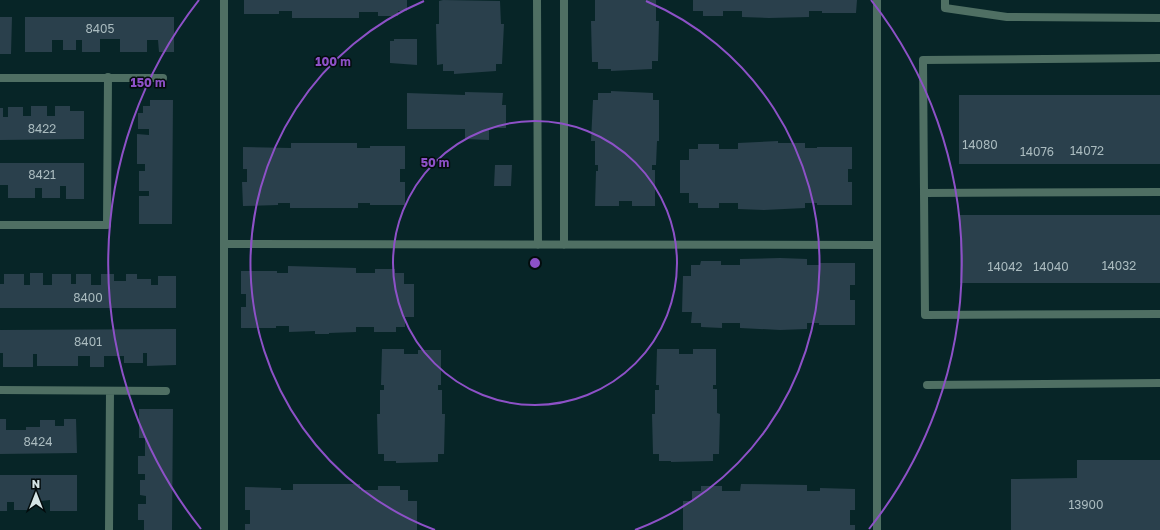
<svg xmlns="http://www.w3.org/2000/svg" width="1160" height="530" viewBox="0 0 1160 530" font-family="'Golos Text',sans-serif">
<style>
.building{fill:#2a404c}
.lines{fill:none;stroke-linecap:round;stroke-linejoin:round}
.lane{stroke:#4f6f63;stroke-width:8}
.street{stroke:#4f6f63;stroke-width:8}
.ring{fill:none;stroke:#8d51c7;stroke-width:2}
.labels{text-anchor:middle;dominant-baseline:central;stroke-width:3;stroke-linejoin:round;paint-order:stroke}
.number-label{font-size:12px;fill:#aabbbf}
.centre{fill:#8d51c7;stroke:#030c0d;stroke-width:2}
.ring-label{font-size:12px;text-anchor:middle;font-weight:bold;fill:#8d51c7;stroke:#030c0d;stroke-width:3;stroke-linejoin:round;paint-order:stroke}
</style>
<rect width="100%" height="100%" fill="#072527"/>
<path class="building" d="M244 0H407V11H398V16H378V12H359V18H292V11H279V14H244Z
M443 0 500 1 501 24H504L502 64H496V71L454 74V71H443V64L437 65 436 24H439V1Z
M595 0H656V21H659L658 61H652V69L611 71V69H598V62H592L591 21H595Z
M693 0H857L856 13H822V11H809V17L769 18 742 17V11H723V16H703V11H693Z
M0 17H12L11 54H0Z
M25 17H174V52H159L158 40H147V52H120V39H100V52H82V40H76V50H63V40H52V52H25Z
M394 39H417V65L390 63V41H394Z
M611 91 653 93V100H659V141H657L656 165H652V170H655V206H632V201H619V206H595L596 171H598V165H595V141H591L593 100H598V93H611Z
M465 92 503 93 502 105H506V128H489V140L465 139V129H407V93L465 95Z
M959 95H1160V164H959Z
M150 100H173L172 224H139V196H149V191H139V171H145V164H137V134L149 135V129H138V113H143V106H150Z
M31 106H47V116H55V106H70V111H84V139L0 140V108H3V117H8V107H23V116H31Z
M778 141V143H805V148H817V147H852V169H848V182H852V205H817V203H805V208L764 210 738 209V203H719V208H698V203H689V193H680V160H689V149H698V144H719V149H738V143Z
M291 143H357V148H370V146H405V169H400V182H405V205H370V203H358V208H290V203H278V205L243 206 242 182H247V169H243V147L291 148Z
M0 163H84V199H66V186H60V198H42V188H35V198H8V185H0Z
M495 165H512L511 186H494Z
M960 215H1160V283H960Z
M780 258 807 259V265H819V263H855V285H850V300H855V325H819V323H807V329L780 330 740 328V323H722V328L701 327V323H691L692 312H682L683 276H691V265H700L701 261H721V265H740V259Z
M288 266 356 268V273H375V269H395V273H404V284H414V317H405V327H396V332H374V327H356V332L329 333V334H315V331L289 332V326H276V328H241V307H246V294H241V271H277V273H288Z
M30 273H43V285H52V274H71V284H76V274H91V285H101V274H114V281H126V274H137V279H151V285H158V276H176V308H0V284H4V274H24V285H30Z
M176 329V365L147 366V353H143V363H124V356H104V367H90V356H78V366H37V354H33V367H3V353H0V330Z
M382 349H404V354H418V350H441V385H438V390H442V414H445L444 454H438V462L396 463V461H384V454H378L377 414H380V390H384V385H381Z
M657 349H679V354H693V349H716V385H713V389H717V413L720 414 719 454H713V461L671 462V461H659V454H653L652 414H655V390H659V385H656Z
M139 409H173L172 530H144V520H138V504H146V496L140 495V480H145V474H138V456H145V438H139Z
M0 419H6V430H26V427H40V420H55V426H64V419H76L77 453 0 454Z
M1077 460H1160V530H1011V479L1077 478Z
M0 475H77V511H50V500L31 502V510H14V502H7V511H0Z
M293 484H360V490H378V486H400V490H408V501H417V530H245V524H250V510H245V487L281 488V490H293Z
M741 484 807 485V491H820V488L855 489V510H850V525H855V530H683V501H692V491H701V486H722V491H740Z"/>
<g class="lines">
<path class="lane" d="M945 0V8L1007 17 1160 18
M1160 58 923 60 924 193 1160 192
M924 193 925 315 1160 314
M927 385 1160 383"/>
<path class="street" d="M537 0 538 245
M564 0V245
M0 78H163
M0 225H107L108 77
M224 244 877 245
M0 390 166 391
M109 530 110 391
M224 530V0
M877 530V0"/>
</g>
<g class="ring">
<circle cx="535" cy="263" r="142"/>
<path d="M435 530A285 285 0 0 1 424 1M646 1A285 285 0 0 1 635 530"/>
<path d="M201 529A427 427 0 0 1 199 0M871 0A427 427 0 0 1 869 529"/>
</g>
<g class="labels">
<g class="number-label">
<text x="100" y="28">8405</text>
<text x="42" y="128">8422</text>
<text x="980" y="144">14080</text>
<text x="1087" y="150">14072</text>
<text x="1037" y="151">14076</text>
<text x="42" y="174">8421</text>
<text x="1119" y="265">14032</text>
<text x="1005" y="266">14042</text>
<text x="1051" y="266">14040</text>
<text x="88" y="297">8400</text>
<text x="88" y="341">8401</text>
<text x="38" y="441">8424</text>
<text x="1086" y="504">13900</text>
</g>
</g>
<circle cx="535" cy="263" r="6" class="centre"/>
<g class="ring-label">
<text x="333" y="66">100 m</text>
<text x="148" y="87">150 m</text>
<text x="435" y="167">50 m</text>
</g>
<g transform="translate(36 494)" stroke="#030c0d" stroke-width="3" paint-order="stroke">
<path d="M0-3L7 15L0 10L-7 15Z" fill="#d4e4e5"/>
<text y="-6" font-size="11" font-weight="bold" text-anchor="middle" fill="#d4e4e5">N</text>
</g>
</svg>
